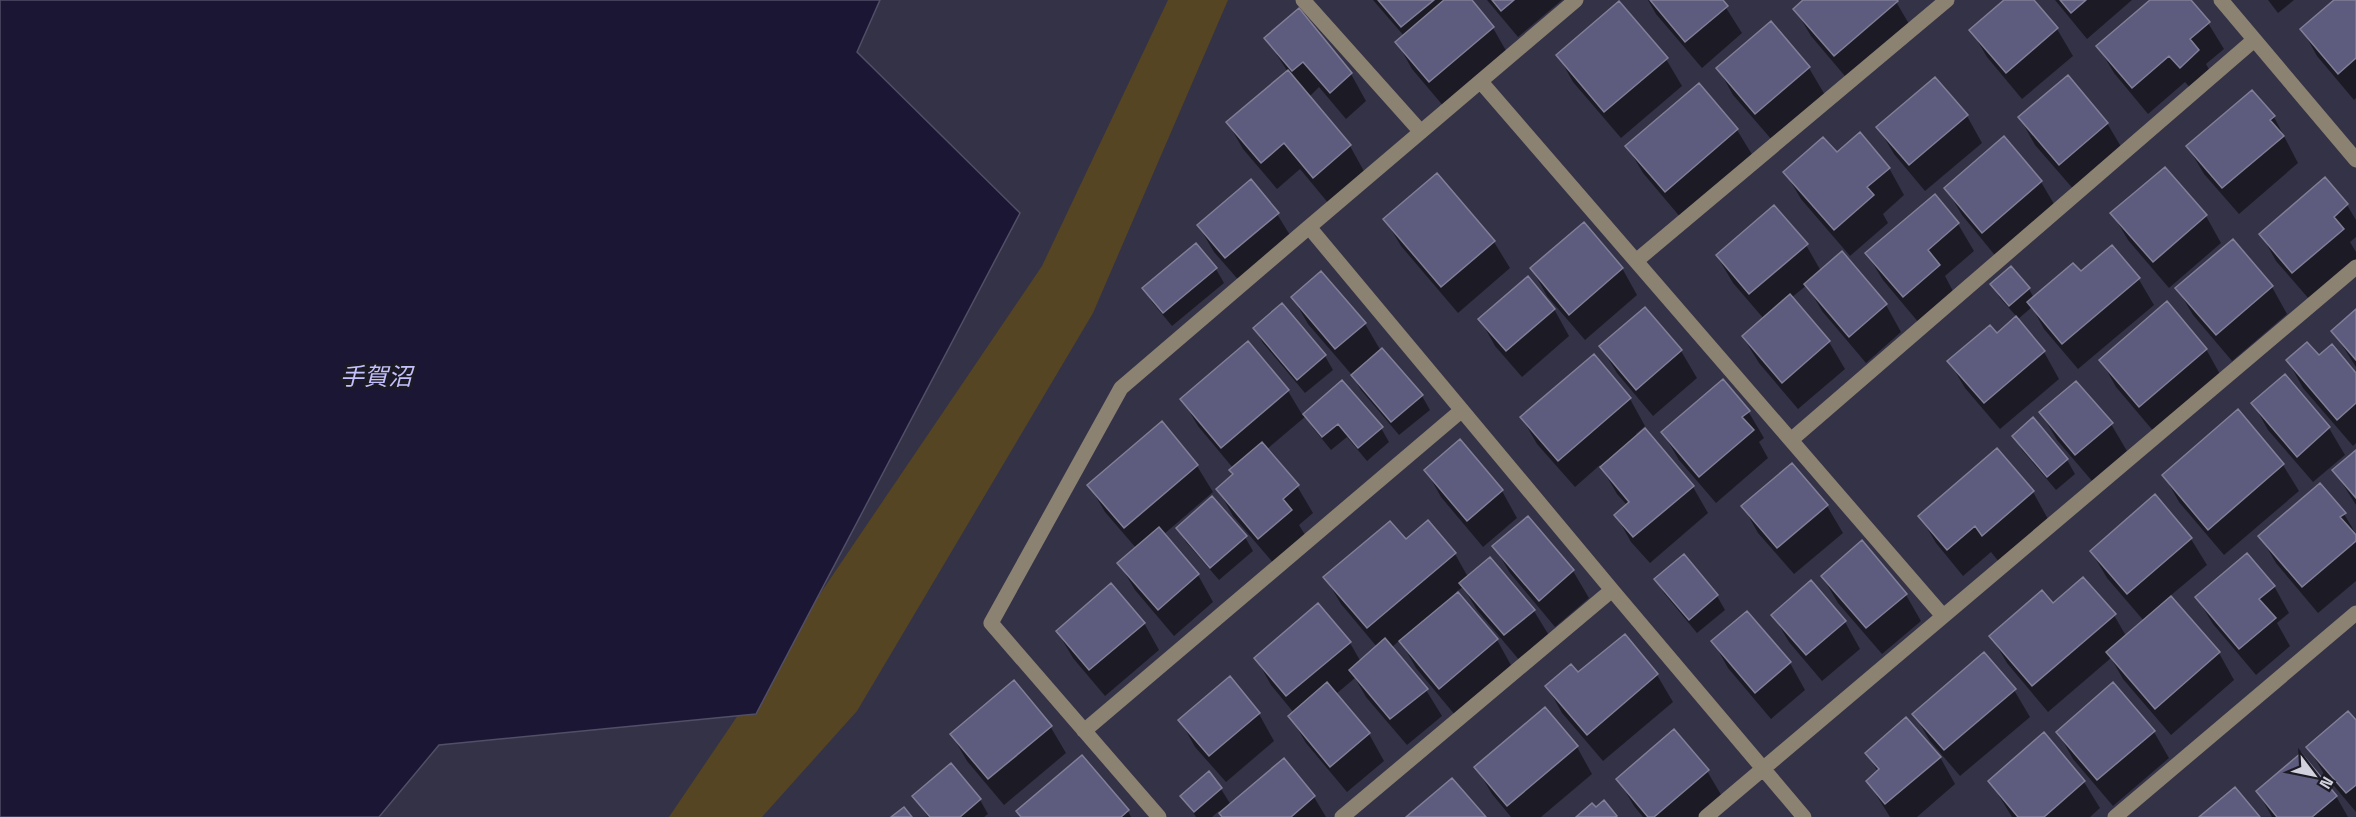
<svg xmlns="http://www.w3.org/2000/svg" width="2356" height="817" viewBox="0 0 2356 817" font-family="'Space Grotesk','Noto Sans JP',sans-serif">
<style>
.green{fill:#564522}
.water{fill:#1a1634;stroke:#514e67;stroke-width:1.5}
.shadow{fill:#0007}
.building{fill:#5d5b7e;stroke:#807f97;stroke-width:1.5}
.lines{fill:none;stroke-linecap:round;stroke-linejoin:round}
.minor{stroke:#8b8272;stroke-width:15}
.labels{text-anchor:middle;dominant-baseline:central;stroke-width:6;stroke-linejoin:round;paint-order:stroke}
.water-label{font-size:24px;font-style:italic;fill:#c4c0fe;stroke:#1c1b25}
</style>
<rect width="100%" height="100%" fill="#343247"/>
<path class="green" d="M1168 0H1228L1093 313 857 711 762 817H669L1042 266Z"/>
<path class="water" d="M0 0H880L857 52 1020 213 756 714 439 745 379 817H0Z"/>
<path class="shadow" d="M1373 0H1470L1493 28 1508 54 1445 108 1412 69 1397 42 1404 36Z
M1487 0H1562L1518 37Z
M1648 0H1721L1742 33 1702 68 1656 14Z
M1806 0H1895L1912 29 1850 82 1811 36 1795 9Z
M2006 0H2032L2057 29 2073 56 2022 99 1987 57 1971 30Z
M2055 0H2132L2087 39Z
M2152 0H2189L2208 23 2224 49 2206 64 2214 78 2196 94 2185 82 2148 114 2114 73 2098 46Z
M2268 0H2294L2278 13Z
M2336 0H2356V98L2354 100 2317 56 2302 29Z
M1299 11 1351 74 1366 101 1346 119 1319 87 1309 97 1350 146 1365 173 1329 204 1300 169 1277 189 1243 149 1228 123 1288 72 1266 38Z
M1771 23 1809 68 1825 95 1772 140 1733 95 1718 68Z
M1558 55 1666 59 1682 86 1621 138 1573 82Z
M1967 116 1982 143 1925 191 1894 154 1878 127Z
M2274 117 2298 163 2239 214 2204 174 2188 147Z
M2020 118 2107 123 2123 150 2075 191 2035 145Z
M1737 130 1753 156 1681 218 1643 173 1627 146Z
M1889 168 1904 195 1883 214 1888 223 1850 256 1801 199 1785 172Z
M2165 169 2206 216 2221 243 2169 288 2128 240 2112 213Z
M2041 182 2057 209 1998 259 1962 215 1946 188Z
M1935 196 1958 224 1974 251 1945 276 1954 293 1919 323 1883 280 1867 254Z
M2347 205 2356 220V237L2350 242 2356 252V259L2309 299 2276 261 2261 234Z
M1277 214 1293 240 1242 284 1214 252 1198 225Z
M1385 219 1494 242 1510 268 1458 313 1401 246Z
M1196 245 1216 269 1224 283 1172 326 1152 302 1144 288Z
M1806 245 1821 271 1886 305 1901 332 1866 363 1822 311 1807 285 1791 298 1829 342 1845 369 1798 409 1759 363 1743 337 1764 319 1733 283 1717 256Z
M1622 268 1637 295 1585 340 1547 296 1532 269Z
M1321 273 1365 324 1381 351 1422 396 1430 410 1399 435 1361 390 1352 375 1308 324 1293 298Z
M2081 274 2138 278 2154 305 2078 369 2044 329 2032 307 2017 320 2044 352 2059 379 2000 429 1965 388 1949 361 1997 335 2017 317 2000 298 1992 284 2029 289 2034 298Z
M2272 287 2287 314 2232 361 2193 315 2177 288Z
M1554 309 1569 336 1522 377 1495 346 1480 319Z
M2356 311V367L2333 331Z
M1255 329 1325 356 1333 370 1305 393 1263 343Z
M1601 347 1681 351 1697 378 1653 416 1617 373Z
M2206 349 2221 376 2155 433 2116 387 2101 360Z
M1593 356 1630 399 1645 426 1636 434 1693 487 1708 513 1650 563 1631 542 1616 515 1627 505 1617 494 1600 465 1575 487 1537 444 1522 418Z
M2319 357 2356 375V443L2353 446 2303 388 2288 361Z
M2285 376 2329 428 2345 455 2313 482 2268 430 2253 403Z
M1342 382 1381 428 1389 442 1367 461 1347 437 1331 450 1313 428 1306 416 1266 450 1297 486 1313 513 1299 525 1307 538 1275 565 1233 516 1218 489 1233 476 1230 471 1233 468 1198 426 1182 399 1288 391 1303 416Z
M1748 411 1764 438 1759 442 1768 458 1716 503 1679 460 1663 433Z
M2041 413 2111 424 2127 451 2092 481 2057 440Z
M2033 419 2067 460 2075 474 2056 490 2022 450 2014 436Z
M2356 452V505L2334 470Z
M1792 465 1827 506 1843 533 1794 574 1758 533 1743 506Z
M2283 465 2299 491 2224 555 2179 502 2164 475Z
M1197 466 1213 492 1163 535 1198 575 1213 602 1174 636 1135 590 1119 563 1136 548 1105 512 1089 485Z
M1426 470 1502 491 1517 518 1483 547 1441 497Z
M2033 492 2048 519 1999 562 1991 552 1963 576 1936 543 1920 516Z
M2344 514 2356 534V581L2318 613 2276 563 2260 536Z
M1528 518 1573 571 1589 598 1555 627 1510 573 1494 546Z
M1178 528 1245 537 1253 551 1219 580 1186 542Z
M2191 539 2207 565 2170 596 2219 653 2234 680 2171 735 2123 679 2111 658 2048 712 2007 663 1991 636 2053 605 2114 615 2126 636 2144 621 2107 578 2091 551Z
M1405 541 1455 554 1468 577 1534 611 1550 637 1520 661 1477 610 1463 587 1456 592 1497 640 1512 667 1455 715 1416 668 1400 640 1391 648 1426 690 1442 716 1407 745 1366 697 1355 678 1336 694 1369 734 1384 761 1347 792 1306 743 1290 716 1294 713 1271 685 1256 658 1350 643 1361 662 1377 647 1341 604 1325 577Z
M1684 556 1717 596 1725 610 1697 633 1664 593 1656 579Z
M1822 576 1906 595 1921 621 1882 654 1838 603Z
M2274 586 2289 613 2277 623 2290 646 2256 675 2213 624 2197 598Z
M1747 613 1790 663 1805 690 1771 719 1728 668 1713 641Z
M1773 615 1845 622 1860 649 1822 681 1789 642Z
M1144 623 1159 650 1105 696 1073 658 1057 631Z
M1624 636 1657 675 1673 702 1603 761 1562 713 1547 686 1578 675Z
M1229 679 1259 714 1274 741 1226 782 1195 747 1180 720Z
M2014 690 2030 717 1960 776 1930 741 1914 714Z
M1545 709 1577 747 1592 774 1541 817H1511L1492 794 1476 767Z
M2356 722V812L2324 774 2308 747Z
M1050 726 1066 753 1004 805 967 761 952 735Z
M2058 732H2154L2169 758 2113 806 2073 759Z
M1867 753 1940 757 1955 784 1917 817H1890L1868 782 1878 772Z
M1283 761 1314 797 1326 817H1223L1219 811 1212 817H1196L1182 796 1221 789 1231 805Z
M1707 771 1723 798 1700 817H1643L1634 806 1618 779Z
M1990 781 2084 782 2100 808 2090 817H2012Z
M2258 792 2336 796 2348 817H2272Z
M914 796 980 800 988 814 984 817H928Z
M1128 811 1131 817H1021Z"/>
<path class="building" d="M1378 0H1434L1401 27Z
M1444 0H1472L1494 27 1429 82 1395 42Z
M1492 0H1514L1501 11Z
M1650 0H1723L1728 6 1685 42Z
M1803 0H1897L1898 1 1834 56 1793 9Z
M2004 0H2034L2058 28 2006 73 1969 30Z
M2060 0H2086L2071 13Z
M2150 0H2191L2210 22 2190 39 2199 50 2180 68 2169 56 2132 88 2096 46Z
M2334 0H2356V58L2338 74 2300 29Z
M1619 1 1668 58 1604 112 1556 55Z
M1299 8 1352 73 1330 93 1303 62 1292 71 1264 38Z
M1771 21 1810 67 1755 114 1716 68Z
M1288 70 1351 145 1313 178 1284 143 1261 163 1226 122Z
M2068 75 2108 123 2059 165 2018 117Z
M1935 77 1968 115 1909 165 1876 127Z
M1699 83 1738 129 1665 192 1625 146Z
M2252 90 2275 116 2270 120 2284 136 2222 188 2186 146Z
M1860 132 1890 168 1867 187 1874 195 1834 230 1783 172 1823 137 1837 152Z
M2004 136 2042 181 1982 233 1944 188Z
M2165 167 2207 215 2153 262 2110 213Z
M1437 173 1495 241 1441 287 1383 219Z
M2325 177 2348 204 2334 217 2344 229 2292 273 2259 234Z
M1251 179 1279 213 1225 258 1197 225Z
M1935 194 1959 223 1928 250 1940 265 1903 297 1865 253Z
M1774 205 1808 244 1749 294 1716 255Z
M1584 222 1623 268 1569 315 1530 268Z
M2233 239 2273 286 2216 335 2175 288Z
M1196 243 1217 268 1163 313 1142 288Z
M2112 245 2140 278 2062 344 2027 302 2073 263 2081 271Z
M1842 251 1887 304 1849 337 1804 284Z
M2011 266 2030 288 2009 306 1990 284Z
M1321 271 1366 323 1335 349 1291 297Z
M1528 276 1555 309 1506 351 1478 319Z
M1790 294 1830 341 1782 383 1742 336Z
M2167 301 2207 349 2139 407 2099 360Z
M1282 303 1326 355 1297 380 1253 328Z
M1645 307 1682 350 1636 390 1599 346Z
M2356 309V360L2331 331Z
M2016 316 2045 351 1984 403 1947 361 1990 325 1997 333Z
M1248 341 1289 390 1221 448 1180 399Z
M2307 342 2319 355 2332 344 2356 373V403L2337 420 2286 360Z
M1382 348 1423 395 1391 422 1351 375Z
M1594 354 1631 398 1558 461 1520 417Z
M2285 374 2330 427 2297 457 2251 403Z
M1723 379 1750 411 1742 417 1754 430 1699 477 1661 432Z
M1342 380 1383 427 1358 448 1338 424 1322 437 1303 414Z
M2076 381 2113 423 2075 455 2039 412Z
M2238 409 2284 464 2208 530 2162 475Z
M2033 417 2068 459 2047 477 2012 436Z
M1162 421 1198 465 1124 528 1087 485Z
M1645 428 1694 486 1633 537 1614 515 1629 502 1600 467Z
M1460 439 1503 490 1467 521 1424 470Z
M1262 442 1299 485 1283 499 1292 510 1258 539 1216 489 1233 474 1229 470Z
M1997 448 2034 491 1982 536 1975 526 1947 550 1918 516Z
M2356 450V498L2332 470Z
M1792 463 1828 505 1777 548 1741 506Z
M2320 483 2346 513 2340 517 2356 535V541L2302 587 2258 536Z
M2155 494 2192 538 2127 594 2090 551Z
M1212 496 1247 536 1210 568 1176 528Z
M1528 516 1574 570 1539 601 1492 546Z
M1428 520 1456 553 1367 628 1323 577 1390 521 1406 539Z
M1159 527 1199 574 1158 610 1117 563Z
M1862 540 1907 594 1866 628 1821 576Z
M2247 553 2275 586 2259 599 2276 618 2239 649 2195 597Z
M1684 554 1718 595 1689 620 1654 579Z
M1490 557 1535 610 1504 635 1459 583Z
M2083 577 2116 614 2032 686 1989 636 2042 590 2053 603Z
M1811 580 1846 621 1806 655 1771 615Z
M1111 583 1145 623 1089 670 1056 631Z
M1458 592 1498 639 1439 689 1399 641Z
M2171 596 2220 652 2155 709 2106 652Z
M1318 603 1351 642 1286 696 1254 658Z
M1747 611 1791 662 1755 693 1711 641Z
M1625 634 1658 674 1587 735 1545 686 1571 664 1578 672Z
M1385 638 1428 689 1390 719 1349 670Z
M1984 652 2016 689 1944 750 1912 714Z
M1230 676 1260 713 1209 756 1178 720Z
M1014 680 1052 726 988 779 950 734Z
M1327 682 1370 733 1330 767 1288 716Z
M2113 682 2155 731 2097 780 2056 732Z
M1545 707 1578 746 1507 806 1474 767Z
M2348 711 2356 720V785L2346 793 2306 747Z
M1906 717 1941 757 1885 804 1866 781 1879 769 1865 753Z
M1674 729 1709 770 1654 817H1648L1616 779Z
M2044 732 2085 781 2044 817H2018L1988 781Z
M2301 753 2337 796 2312 817H2277L2256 791Z
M1082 755 1129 810 1121 817H1021L1016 811Z
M1284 758 1315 796 1291 817H1222L1219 813Z
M951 763 981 799 960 817H930L912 796Z
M1209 771 1222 788 1194 812 1180 796Z
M1452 778 1486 817H1406Z
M2235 787 2260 817H2199Z
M1604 800 1617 816 1615 817H1576L1592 803 1596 807Z
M904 807 912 817H891Z"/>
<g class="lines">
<path class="minor" d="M1303 0 1421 132
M2221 0 2356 160
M1481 82 1943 616
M1636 261 1947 0
M1791 440 2254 40
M1612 590 1804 817
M1084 731 1462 410
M1159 817 991 623 1121 388 1309 227
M1342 817 1612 590 1309 227 1576 0
M1706 817 2356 267
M2115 817 2356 613"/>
</g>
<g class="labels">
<g class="water-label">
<text x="376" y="376">手賀沼</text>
</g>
</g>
<g transform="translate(2314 775) rotate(122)" stroke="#1c1b25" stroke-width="4.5" paint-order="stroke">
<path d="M0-4.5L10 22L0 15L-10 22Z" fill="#d2d2df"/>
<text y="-9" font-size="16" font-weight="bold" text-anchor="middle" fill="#d2d2df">N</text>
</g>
</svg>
